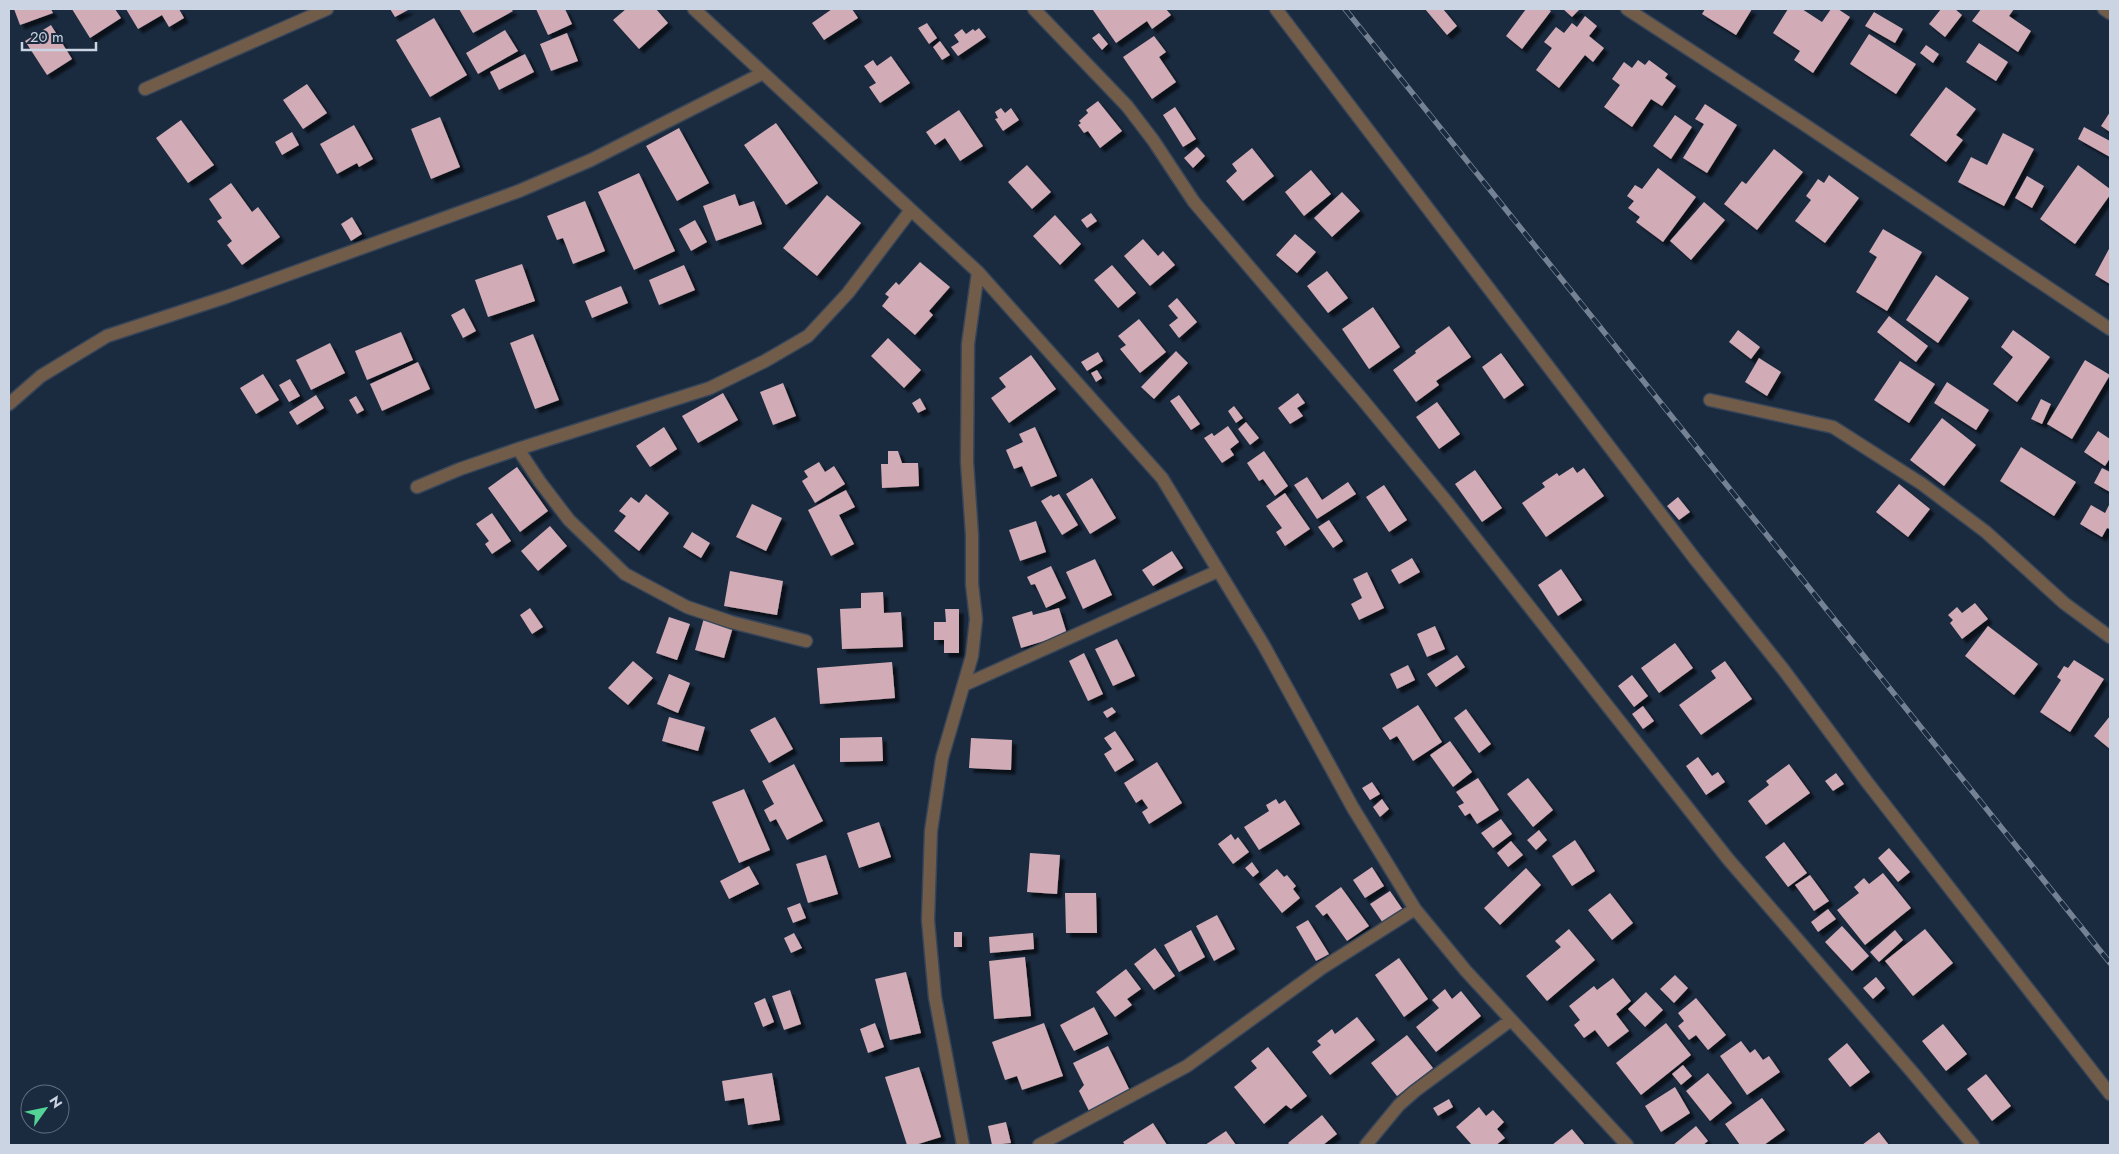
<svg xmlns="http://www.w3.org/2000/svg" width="2119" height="1154" viewBox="0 0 2119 1154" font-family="Jost,sans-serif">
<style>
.building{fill:#d1acb6;filter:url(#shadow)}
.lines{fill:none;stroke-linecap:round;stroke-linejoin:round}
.minor-casing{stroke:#364559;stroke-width:15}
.minor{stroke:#715c4a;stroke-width:12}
.rail-casing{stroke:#758293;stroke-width:5.5}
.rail{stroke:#1a2a3f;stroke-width:4;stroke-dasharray:11;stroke-linecap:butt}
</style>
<defs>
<filter id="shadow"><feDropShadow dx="4.5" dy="4.5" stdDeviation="1" flood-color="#0009"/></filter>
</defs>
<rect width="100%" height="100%" fill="#1a2a3f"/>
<path class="building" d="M14 9H51L53 13 20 25Z
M72 9H115L121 18 90 38Z
M126 9H179L184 18 169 27 162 15 138 29Z
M390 9H410L395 17Z
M459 9H511L513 11 473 33Z
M536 9H565L572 24 548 35Z
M626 9H656L668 23 639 49 613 20Z
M832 9H852L858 18 824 40 812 23Z
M1096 9H1166L1171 15 1152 29 1147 21 1116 43 1093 10Z
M1425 9H1443L1457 26 1447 35Z
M1526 9H1548L1551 11 1522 49 1506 36Z
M1563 9H1580L1572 17Z
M1705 9H1752L1736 35 1702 14Z
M1788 9H1802L1822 22 1831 9H1838L1850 17 1813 73 1794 60 1800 51 1773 33Z
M1941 9H1955L1962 15 1945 37 1929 24Z
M1981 9H2014L2009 16 2031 31 2018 52 1972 21Z
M1874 12 1903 29 1895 43 1865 26Z
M1585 16 1597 26 1589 36 1604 48 1593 62 1585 55 1559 88 1536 70 1552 48 1544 42 1556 27 1564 33 1572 23 1577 27Z
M434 18 467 75 430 97 396 40Z
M927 23 937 38 929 44 918 28Z
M51 25 72 59 47 75 25 41Z
M979 28 986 37 958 56 951 47 959 42 954 35 962 29 966 34 973 29 975 31Z
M505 30 518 51 478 74 466 53Z
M567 33 578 61 551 71 540 44Z
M1099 33 1108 44 1102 50 1092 38Z
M1869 34 1916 64 1896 94 1850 64Z
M1154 36 1166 52 1159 57 1176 82 1152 99 1123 57Z
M940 41 950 55 942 60 933 47Z
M1979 43 2008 62 1996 81 1966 62Z
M1926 45 1939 54 1933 63 1920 53Z
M525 54 534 72 499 90 490 72Z
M891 56 910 83 880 103 869 87 876 83 864 66 873 60 877 66Z
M1638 60 1645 65 1649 60 1668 74 1665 78 1676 86 1662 106 1651 99 1632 127 1604 107 1620 85 1612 79 1624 62 1632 68Z
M307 84 327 113 303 129 283 100Z
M1946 87 1976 109 1956 135 1963 140 1946 162 1910 135Z
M1098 101 1122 131 1100 148 1088 131 1084 133 1078 125 1081 123 1079 121 1088 113 1086 110Z
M1705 104 1737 125 1707 173 1683 158 1704 124 1695 119Z
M1175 107 1196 139 1183 147 1163 115Z
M1001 108 1005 113 1011 108 1019 120 1003 131 995 119 998 118 995 112Z
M959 110 983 146 960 161 945 138 935 145 926 132Z
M2110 112V132L2101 126Z
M1675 115 1692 127 1671 159 1653 146Z
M440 117 460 167 431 179 411 129Z
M181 120 214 165 188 183 156 138Z
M776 123 818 183 786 205 744 145Z
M354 125 373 159 359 167 357 163 337 174 320 144Z
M2084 127 2110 141V157L2078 139Z
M679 128 709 183 677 201 646 146Z
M292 132 299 145 282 155 275 142Z
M2003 133 2034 149 2004 206 1958 182 1971 157 1987 165Z
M1197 147 1205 156 1193 168 1184 158Z
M1252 148 1274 176 1243 201 1226 181 1237 171 1232 164Z
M1774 149 1803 172 1757 230 1724 204 1742 181 1746 184Z
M1027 165 1051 192 1032 209 1008 182Z
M2078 165 2110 189V195L2075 244 2040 219Z
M1658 168 1696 197 1663 242 1636 222 1640 217 1628 208 1634 201 1627 196 1635 185 1642 189Z
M1311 170 1331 194 1304 216 1285 192Z
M639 173 675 251 634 270 598 192Z
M1829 175 1859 198 1825 243 1795 221 1811 200 1806 196 1818 179 1824 183Z
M2027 176 2044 186 2032 208 2015 198Z
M231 183 252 212 258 207 280 237 242 265 227 245 232 241 217 221 222 218 209 199Z
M1342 192 1360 211 1332 237 1314 218Z
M735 194 739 206 754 201 762 224 716 241 703 206Z
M827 195 861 223 817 276 783 248Z
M585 201 605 251 573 264 563 238 557 240 547 216Z
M1704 202 1725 220 1691 260 1670 241Z
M1091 213 1097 221 1087 228 1081 220Z
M1055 215 1081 244 1060 265 1033 236Z
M352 217 362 234 351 241 341 224Z
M695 220 707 242 691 251 679 229Z
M1883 229 1922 252 1887 311 1856 292 1877 257 1869 252Z
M1295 234 1316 252 1297 273 1276 255Z
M1143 239 1158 256 1163 251 1175 265 1150 286 1124 256Z
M2110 247V284L2095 275Z
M920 262 950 287 929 311 933 315 915 335 882 306 889 297 885 294 896 282 899 285Z
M522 264 535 301 488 317 475 280Z
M684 265 695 290 659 305 649 280Z
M1112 265 1136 293 1118 308 1094 280Z
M1327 271 1348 298 1328 313 1307 286Z
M1936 275 1969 298 1938 343 1906 320Z
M621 286 628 303 592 318 585 301Z
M1177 298 1197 322 1179 338 1169 325 1178 318 1168 306Z
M1373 307 1400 347 1369 369 1342 329Z
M464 308 476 331 463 338 451 315Z
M1889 316 1928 346 1916 362 1877 332Z
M1139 319 1166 352 1140 373 1120 349 1126 345 1118 336Z
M1449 326 1471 357 1436 381 1439 385 1416 402 1393 370 1416 353 1415 351Z
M1738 330 1760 347 1751 359 1729 342Z
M2013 330 2050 357 2017 402 1993 384 2013 357 2001 347Z
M401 332 413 360 367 380 355 351Z
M533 334 559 400 535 409 510 343Z
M888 338 921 370 904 388 871 356Z
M330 343 345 373 311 390 296 360Z
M1176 351 1188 363 1154 399 1141 387Z
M1098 352 1103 361 1087 371 1081 362Z
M1501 353 1524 385 1504 399 1482 367Z
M1031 355 1056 389 1009 423 991 398 1006 387 999 378Z
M1759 358 1781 372 1767 396 1745 382Z
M2085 360 2110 375 2072 439 2047 424Z
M1900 361 1935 384 1909 423 1874 400Z
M418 362 430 389 382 411 370 384Z
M1097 370 1102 378 1096 382 1091 373Z
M263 374 279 400 256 414 240 388Z
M290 379 300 396 289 402 279 385Z
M1947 382 1989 410 1976 430 1934 403Z
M783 383 796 416 773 425 760 392Z
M723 393 738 420 698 443 682 416Z
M1298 393 1305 403 1297 408 1303 416 1290 424 1278 408Z
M316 395 324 408 297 425 289 412Z
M1179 395 1200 424 1191 430 1170 401Z
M356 396 364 410 357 414 349 400Z
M920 398 926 409 918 413 912 403Z
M2041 399 2051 404 2042 424 2031 419Z
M1437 402 1460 434 1439 449 1416 417Z
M1234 406 1243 418 1236 423 1228 411Z
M1942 418 1976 445 1944 486 1910 460Z
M1246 422 1259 438 1250 445 1238 429Z
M1228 426 1239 442 1230 449 1234 455 1222 463 1204 438 1212 433 1214 436Z
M664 427 677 449 650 467 636 446Z
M1035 427 1057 476 1031 487 1022 466 1014 469 1006 450 1023 442 1019 434Z
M2098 431 2110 439V458L2105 466 2084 452Z
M2021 447 2076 482 2054 516 2000 481Z
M888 451H898L902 463H918L919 486 882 488 881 464H888Z
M1264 451 1288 486 1275 496 1263 479 1259 481 1247 463Z
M819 462 825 472 834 466 845 484 815 503 802 481 808 477 804 471Z
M517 467 548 511 520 532 488 488Z
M1573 467 1577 473 1584 468 1604 496 1546 537 1522 503 1545 487 1542 483 1557 473 1559 476Z
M2102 468 2110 472V492L2094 483Z
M1475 470 1502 508 1482 522 1455 484Z
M1307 477 1322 500 1348 482 1356 494 1317 519 1294 485Z
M1092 478 1116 518 1090 534 1066 494Z
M1899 484 1930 509 1908 537 1876 512Z
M1384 485 1407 520 1389 532 1366 497Z
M846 490 855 507 839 515 854 544 831 556 808 510Z
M1285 493 1310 529 1285 546 1276 532 1282 528 1266 506Z
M646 494 669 513 639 551 614 531 626 516 619 511 631 497 639 503Z
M1059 494 1078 525 1062 535 1041 501 1051 495 1053 497Z
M1678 497 1690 512 1679 520 1667 506Z
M2110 503V529L2107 528 2102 537 2080 524 2091 505 2105 513Z
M752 504 782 518 766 551 736 537Z
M492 513 511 541 492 554 485 544 489 541 476 524Z
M1329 520 1343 541 1333 548 1318 527Z
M1036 521 1046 552 1020 561 1009 530Z
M550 526 567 546 538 571 521 551Z
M692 532 710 543 701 558 683 547Z
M1172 551 1183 568 1153 586 1142 570Z
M1412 558 1420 572 1399 584 1391 570Z
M1095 559 1112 595 1083 609 1066 572Z
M1051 566 1066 598 1046 608 1035 584 1031 585 1027 577Z
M1561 569 1582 600 1558 616 1538 585Z
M730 571 783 581 777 615 724 606Z
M1367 572 1384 608 1359 620 1351 604 1362 598 1353 579Z
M883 592 884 613 901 612 903 647 842 649 840 609 861 608V593Z
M1975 603 1988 619 1962 639 1950 623 1953 620 1948 615 1957 607 1962 613Z
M530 608 543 627 532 634 520 615Z
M1059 608 1067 634 1021 648 1012 617 1032 611 1033 615Z
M945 609H959V653H944V640H934V622H946Z
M669 617 690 624 677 660 656 653Z
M704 618 733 627 724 658 695 650Z
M1435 626 1445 649 1427 657 1417 634Z
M1988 626 2038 664 2014 695 1965 656Z
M1117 639 1135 676 1113 686 1095 649Z
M1675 643 1693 668 1659 693 1641 668Z
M1084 653 1103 694 1088 701 1069 661Z
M1457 655 1465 667 1436 687 1427 674Z
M2074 660 2104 679 2070 732 2040 712 2061 680 2057 677 2064 666 2068 668Z
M633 661 653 678 628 705 608 688Z
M1725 661 1752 699 1701 735 1679 705 1716 678 1711 671Z
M892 662 895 698 820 704 817 668Z
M1408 665 1415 680 1397 689 1390 674Z
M669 674 690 683 678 713 657 704Z
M1632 675 1648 696 1634 707 1618 686Z
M1418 705 1442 742 1413 761 1397 736 1390 740 1382 728Z
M1643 706 1654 721 1643 729 1632 714Z
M1112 707 1116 712 1107 718 1103 712Z
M1466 709 1491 744 1479 753 1454 718Z
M2110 716V749L2094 736Z
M669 717 705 727 698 751 662 741Z
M775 717 793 749 769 763 750 730Z
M1115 731 1134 760 1115 772 1104 754 1112 749 1104 738Z
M882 737 883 761 840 762V738Z
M971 738 1012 740 1011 770 969 768Z
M1450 741 1472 772 1453 787 1430 755Z
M1698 757 1712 776 1718 772 1725 782 1706 795 1686 766Z
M1157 762 1182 803 1149 824 1142 812 1148 808 1142 799 1136 803 1124 783Z
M794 764 823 821 787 840 776 819 770 822 764 810 774 804 762 781Z
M1789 764 1810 793 1766 825 1748 801 1769 785 1766 781Z
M1836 773 1844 784 1833 791 1825 781Z
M1478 778 1499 810 1477 824 1470 813 1465 816 1458 806 1464 803 1456 792Z
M1528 778 1553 810 1533 827 1507 794Z
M1372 782 1380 794 1370 800 1362 788Z
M744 789 770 850 739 863 712 802Z
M1276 799 1279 804 1285 800 1300 824 1259 850 1244 827 1269 811 1266 805Z
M1382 799 1389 809 1380 817 1373 807Z
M1501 819 1512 834 1493 848 1481 833Z
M879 822 891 857 859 868 847 833Z
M1539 830 1547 840 1536 850 1527 840Z
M1231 834 1235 840 1238 837 1249 852 1233 864 1218 844Z
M1575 840 1595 871 1572 886 1552 856Z
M1511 841 1523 855 1508 867 1497 853Z
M1784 842 1807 873 1788 887 1765 857Z
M1889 848 1910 872 1898 882 1878 858Z
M1030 853 1060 855 1057 894 1027 892Z
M826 855 838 894 808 903 796 864Z
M1252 862 1259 872 1253 877 1245 868Z
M749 866 759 884 729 899 720 881Z
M1372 867 1384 886 1365 898 1353 880Z
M1526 868 1541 885 1500 925 1484 908Z
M1277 869 1284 877 1287 875 1296 886 1293 889 1300 898 1282 913 1259 884Z
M1883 873 1911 908 1865 945 1837 910 1859 893 1854 887 1864 878 1869 884Z
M1810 875 1829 901 1814 911 1795 885Z
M1341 887 1369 926 1347 941 1327 913 1323 916 1315 906Z
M1390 891 1403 910 1383 923 1370 904Z
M1065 893H1096L1097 933H1066Z
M1610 893 1633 923 1612 940 1588 910Z
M800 903 806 918 793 923 787 908Z
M1828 909 1836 919 1818 932 1811 922Z
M1217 915 1235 949 1214 961 1196 926Z
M1308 920 1329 954 1316 961 1296 927Z
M1842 926 1869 956 1852 971 1825 942Z
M1569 929 1595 960 1547 1001 1526 976 1561 947 1555 941Z
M1925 929 1953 963 1913 996 1885 961Z
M1191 930 1205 957 1179 972 1164 945Z
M1895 930 1903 940 1879 962 1870 952Z
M954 932H962V947H954Z
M794 933 802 948 791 953 784 938Z
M1033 933 1034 949 990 953 989 937Z
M1155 948 1175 976 1154 990 1134 964Z
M1025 957 1031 1016 994 1019 989 961Z
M1399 958 1428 999 1404 1017 1375 975Z
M1126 969 1141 989 1127 999 1132 1005 1115 1017 1096 992Z
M906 972 921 1033 890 1040 875 979Z
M1675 975 1688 988 1674 1003 1660 989Z
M1876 977 1885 988 1873 999 1863 988Z
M1613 978 1631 1001 1616 1014 1629 1031 1608 1047 1595 1030 1584 1038 1574 1025 1580 1020 1569 1006 1594 986 1597 990Z
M1445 989 1452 999 1461 991 1481 1016 1436 1052 1416 1027 1439 1008 1432 1000Z
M790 990 801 1024 784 1030 772 996Z
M1646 992 1663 1010 1645 1027 1628 1009Z
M765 998 774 1022 763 1027 754 1003Z
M1696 998 1726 1035 1708 1050 1696 1035 1689 1040 1678 1026 1684 1021 1678 1013Z
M1094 1007 1108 1034 1074 1051 1060 1025Z
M1357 1017 1375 1040 1330 1075 1312 1052 1321 1045 1317 1041 1332 1029 1335 1034Z
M875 1023 884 1047 868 1053 860 1029Z
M1044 1023 1063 1076 1022 1090 1017 1076 1005 1080 992 1042Z
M1666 1023 1691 1055 1641 1095 1616 1063Z
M1943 1024 1967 1054 1946 1071 1922 1041Z
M1407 1035 1433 1068 1397 1096 1371 1063Z
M1741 1041 1750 1053 1755 1049 1763 1060 1769 1056 1780 1072 1747 1095 1720 1056Z
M1847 1043 1870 1072 1850 1087 1828 1059Z
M1108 1046 1130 1091 1089 1111 1079 1091 1084 1085 1073 1063Z
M1268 1047 1307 1096 1291 1109 1286 1105 1264 1124 1234 1087 1257 1068 1251 1061Z
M1683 1065 1692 1076 1681 1085 1672 1074Z
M919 1067 941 1137 915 1145H907L885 1077Z
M772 1073 780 1120 748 1125 744 1098 725 1101 722 1081Z
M1708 1073 1732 1103 1710 1121 1686 1091Z
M1986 1074 2011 1106 1992 1121 1967 1089Z
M1675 1087 1690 1113 1661 1132 1645 1106Z
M1762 1098 1785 1130 1764 1145H1740L1725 1124Z
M1449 1099 1453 1107 1438 1116 1433 1108Z
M1479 1107 1486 1116 1493 1110 1504 1122 1497 1129 1505 1138 1496 1145H1472L1456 1127Z
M1322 1115 1337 1134 1323 1145H1290L1288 1143Z
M1006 1122 1011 1143 992 1145 988 1126Z
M1153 1123 1167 1145H1125L1123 1142Z
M1696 1126 1708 1141 1703 1145H1673Z
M1572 1129 1585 1145H1552Z
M1226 1131 1236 1145H1205Z
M1879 1132 1889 1145H1862Z"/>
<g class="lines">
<defs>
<path id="minor" d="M694 9 978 272 1162 478 1263 644 1353 808 1415 909 1466 971 1627 1145
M1034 9 1127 106 1153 140 1194 202 1362 399 1447 502 1728 859 1913 1073 1973 1145
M1276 9 1695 559 1783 669 1867 782 2110 1094
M1627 9 1802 123 2110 329
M2104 9 2110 13
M145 89 327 9
M1710 400 1833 427 1922 484 1986 532 2064 603 2110 637
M9 404 41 376 107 336 226 297 519 191 591 160 763 73
M518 449 540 482 569 520 625 574 687 607 731 622 806 641
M417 487 460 469 518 449 710 388 765 361 808 336 848 293 911 210
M964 685 1218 571
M963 1145 935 997 928 920 931 831 942 758 972 656 976 619 972 584V535L967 462 968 344 978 272
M1039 1145 1187 1066 1322 968 1415 909
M1366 1145 1399 1105 1415 1091 1511 1020"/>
</defs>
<use href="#minor" class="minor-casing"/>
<use href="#minor" class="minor"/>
<defs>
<path id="rail" d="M1345 9 2110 963"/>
</defs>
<use href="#rail" class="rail-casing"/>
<use href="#rail" class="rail"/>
</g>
<rect width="2119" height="1154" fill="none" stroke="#cad4e2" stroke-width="20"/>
<g transform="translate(45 1109) rotate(57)"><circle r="24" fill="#1a2a3f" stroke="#606e80"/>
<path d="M0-4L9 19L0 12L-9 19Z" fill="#53d396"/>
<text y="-8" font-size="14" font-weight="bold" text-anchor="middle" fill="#cad4e2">N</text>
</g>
<path d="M22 42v8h74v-8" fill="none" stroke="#cad4e2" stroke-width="2.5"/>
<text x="30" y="42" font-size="15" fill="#cad4e2" stroke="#1a2a3f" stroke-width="4" paint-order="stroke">20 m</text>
</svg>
